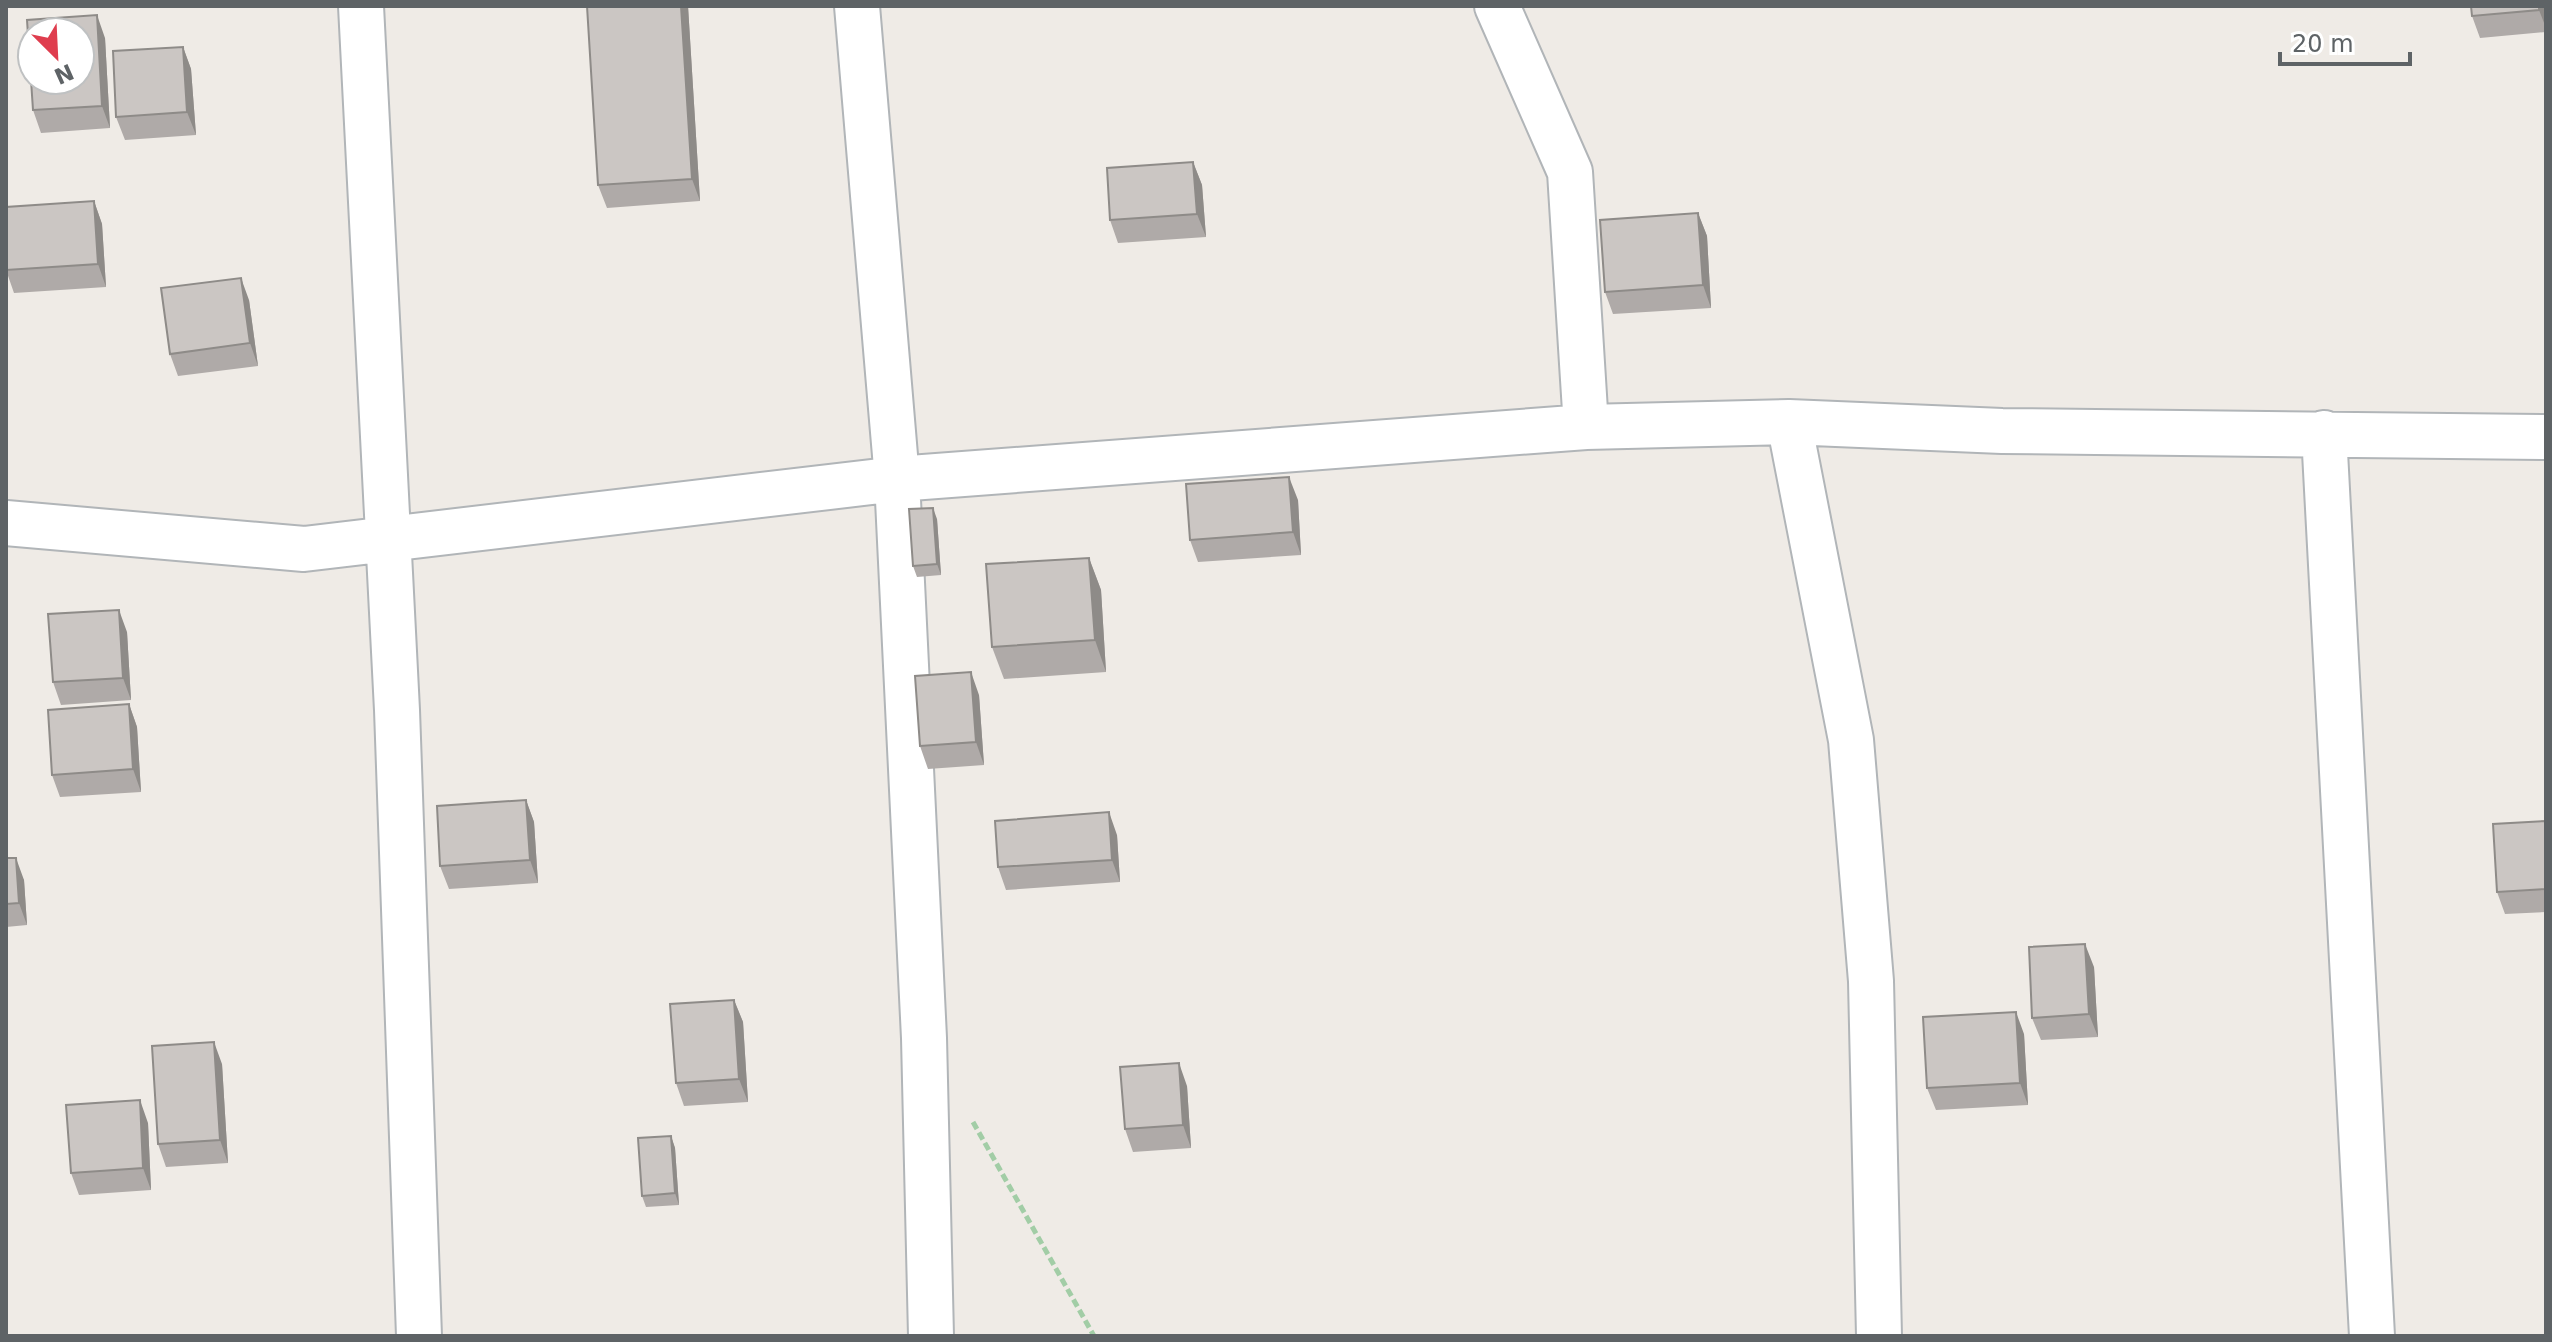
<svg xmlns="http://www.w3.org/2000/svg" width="2552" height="1342" viewBox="0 0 2552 1342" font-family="'DejaVu Sans',sans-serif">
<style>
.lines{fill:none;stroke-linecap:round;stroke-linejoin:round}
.minor-casing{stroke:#b1b5b8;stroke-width:48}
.path{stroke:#a2cda6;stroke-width:5;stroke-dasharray:8 4;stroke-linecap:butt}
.minor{stroke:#fff;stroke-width:44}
.wall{fill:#afaaa8}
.shaded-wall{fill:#8e8b88}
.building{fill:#cbc6c3;stroke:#8e8b88;stroke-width:2;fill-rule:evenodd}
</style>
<rect width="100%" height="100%" fill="#efebe6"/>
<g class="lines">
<defs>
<path id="minor" d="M361 6 397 710 419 1336
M857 6 897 479 924 1038 931 1336
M1497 6 1570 172 1586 427
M1789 422 1851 740 1871 981 1879 1336
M2324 433 2372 1336
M6 523 304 549 897 479 1586 427 1789 422 2002 431 2546 437"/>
</defs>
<use href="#minor" class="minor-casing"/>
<path class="path" d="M973 1122 1094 1336"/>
<use href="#minor" class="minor"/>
</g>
<path class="wall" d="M688 6 700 201 607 208 598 185Z
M2545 6 2546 32 2480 38 2472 16Z
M105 38 110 128 41 133 33 110Z
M183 47 191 69 196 135 125 140 116 117Z
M1193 162 1202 185 1206 237 1118 243 1110 220Z
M94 201 102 224 106 287 14 293 6 270Z
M1698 213 1707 236 1711 308 1613 314 1605 292Z
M249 300 258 366 178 376 170 354Z
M1298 500 1301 555 1198 562 1190 540Z
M937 519 941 575 917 577 913 566Z
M1089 558 1101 590 1106 672 1004 679 992 647Z
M127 632 131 700 61 705 53 682Z
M979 695 984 765 928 769 920 746Z
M129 704 137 727 141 792 60 797 52 775Z
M526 800 534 822 538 883 449 889 440 866Z
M2546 821V912L2505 914 2497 892Z
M1117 835 1120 882 1006 890 998 867Z
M6 858 24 880 27 925 6 927Z
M2094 967 2098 1037 2041 1040 2032 1018Z
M734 1000 743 1022 748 1102 684 1106 676 1083Z
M2024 1034 2028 1105 1936 1110 1927 1088Z
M222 1064 228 1163 166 1167 158 1144Z
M1187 1086 1191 1148 1133 1152 1125 1129Z
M148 1123 151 1190 79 1195 71 1173Z
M671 1136 675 1148 679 1205 646 1207 642 1196Z"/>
<path class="shaded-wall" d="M681 6H688L700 201 692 179Z
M2539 6H2545L2546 28 2539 10Z
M97 15 105 38 110 128 102 106Z
M183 47 191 69 196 135 187 112Z
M1193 162 1202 185 1206 237 1197 214Z
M94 201 102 224 106 287 98 264Z
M1698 213 1707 236 1711 308 1703 285Z
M241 278 249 300 258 366 250 343Z
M1289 477 1298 500 1301 555 1293 532Z
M933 508 937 519 941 575 937 564Z
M1089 558 1101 590 1106 672 1095 640Z
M119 610 127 632 131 700 123 678Z
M971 672 979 695 984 765 976 742Z
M129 704 137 727 141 792 133 769Z
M526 800 534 822 538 883 530 860Z
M1109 812 1117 835 1120 882 1112 860Z
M16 858 24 880 27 925 19 903Z
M2085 944 2094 967 2098 1037 2089 1014Z
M734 1000 743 1022 748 1102 739 1079Z
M2016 1012 2024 1034 2028 1105 2020 1083Z
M214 1042 222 1064 228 1163 220 1140Z
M1179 1063 1187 1086 1191 1148 1183 1125Z
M140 1100 148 1123 151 1190 143 1168Z
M671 1136 675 1148 679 1205 675 1193Z"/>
<path class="building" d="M587 6H681L692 179 598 185Z
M2471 6H2539V10L2472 16Z
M97 15 102 106 33 110 27 20ZM32 32H80V80H32Z
M183 47 187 112 116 117 113 51Z
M1193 162 1197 214 1110 220 1107 168Z
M94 201 98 264 6 270V207Z
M1698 213 1703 285 1605 292 1600 220Z
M241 278 250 343 170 354 161 288Z
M1289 477 1293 532 1190 540 1186 484Z
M933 508 937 564 913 566 909 509Z
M1089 558 1095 640 992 647 986 564Z
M119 610 123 678 53 682 48 614Z
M971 672 976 742 920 746 915 676Z
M129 704 133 769 52 775 48 710Z
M526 800 530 860 440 866 437 806Z
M1109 812 1112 860 998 867 995 821Z
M2546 821V889L2497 892 2493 824Z
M6 858H16L19 903 6 904Z
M2085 944 2089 1014 2032 1018 2029 947Z
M734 1000 739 1079 676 1083 670 1004Z
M2016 1012 2020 1083 1927 1088 1923 1017Z
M214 1042 220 1140 158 1144 152 1046Z
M1179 1063 1183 1125 1125 1129 1120 1067Z
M140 1100 143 1168 71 1173 66 1105Z
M671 1136 675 1193 642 1196 638 1138Z"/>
<rect width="2552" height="1342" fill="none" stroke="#5e6366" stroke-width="16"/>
<g transform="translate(56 56) rotate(156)"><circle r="38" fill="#ffffff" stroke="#bfc1c2" stroke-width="2"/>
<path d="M0-6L14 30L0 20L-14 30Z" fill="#df3d4e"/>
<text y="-12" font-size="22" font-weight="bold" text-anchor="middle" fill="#5e6366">N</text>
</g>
<path d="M2280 52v12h130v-12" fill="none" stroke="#5e6366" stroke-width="4"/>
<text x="2292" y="52" font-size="24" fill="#5e6366" stroke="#ffffff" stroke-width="6" paint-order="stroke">20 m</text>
</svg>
